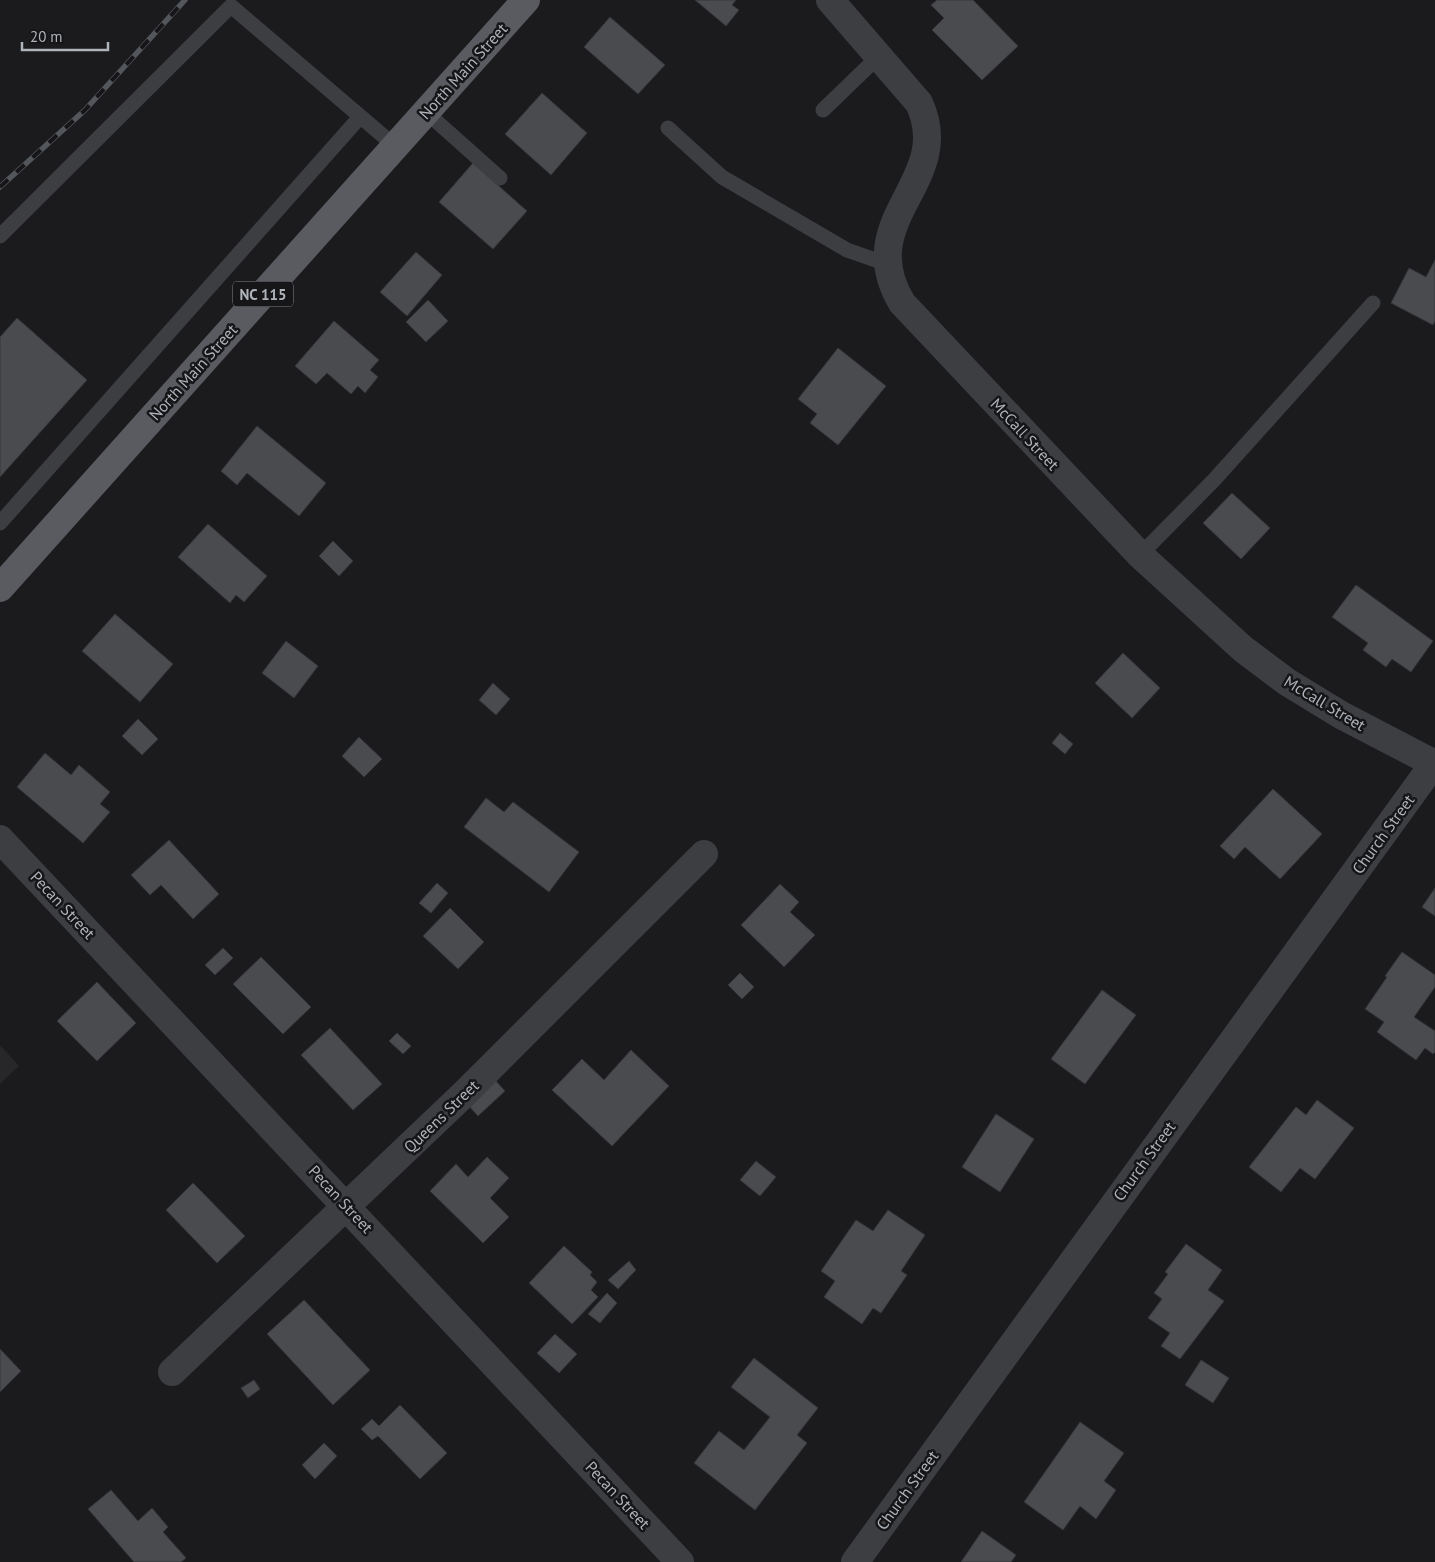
<svg xmlns="http://www.w3.org/2000/svg" width="1435" height="1562" viewBox="0 0 1435 1562" font-family="'PT Sans',sans-serif">
<style>
.built{fill:#27272a}
.building{fill:#4a4b4f;stroke:#353639}
.lines{fill:none;stroke-linecap:round;stroke-linejoin:round}
.service{stroke:#3c3e42;stroke-width:15}
.minor{stroke:#3c3e42;stroke-width:28}
.primary{stroke:#595b61;stroke-width:28}
.rail-casing{stroke:#53565b;stroke-width:5.5}
.rail{stroke:#161618;stroke-width:4;stroke-dasharray:11;stroke-linecap:butt}
.labels{text-anchor:middle;dominant-baseline:central;stroke-width:5;stroke-linejoin:round;paint-order:stroke}
.shield{fill:#161618;stroke:#81858a;stroke-width:1}
.shield-label{font-size:15px;font-weight:bold;fill:#afb4bb}
.street-label{font-size:16px;fill:#afb4bb;stroke:#161618}
</style>
<rect width="100%" height="100%" fill="#1b1b1d"/>
<path class="built" d="M0 1045 19 1066 0 1084Z"/>
<path class="building" d="M695 0H736L732 5 739 10 726 26Z
M937 0H973L1018 46 982 80 932 30 944 18 931 5Z
M610 17 665 65 638 94 584 47Z
M542 93 587 133 551 175 505 134Z
M473 163 527 211 493 249 439 202Z
M416 252 442 275 407 316 380 292Z
M1435 260V321L1433 325 1391 303 1409 268 1426 277Z
M428 300 448 321 426 342 406 322Z
M17 318 87 380 0 477V337Z
M334 321 379 360 370 370 378 377 365 393 358 386 351 394 327 373 316 384 295 366Z
M838 348 886 386 838 445 810 423 817 414 798 399Z
M257 426 326 483 299 516 247 473 237 485 221 471Z
M1232 493 1270 528 1241 559 1203 523Z
M208 524 267 576 244 602 236 595 230 603 178 557Z
M333 541 353 561 339 576 319 556Z
M1356 585 1433 641 1411 672 1392 659 1386 667 1363 650 1368 643 1332 617Z
M115 614 173 664 140 702 82 651Z
M286 641 318 666 294 698 262 673Z
M1123 653 1160 688 1132 718 1095 683Z
M493 683 510 699 496 715 479 700Z
M138 719 158 739 142 755 122 736Z
M1060 733 1073 744 1065 754 1052 743Z
M359 737 382 759 364 777 342 756Z
M45 753 71 775 79 765 110 792 100 804 110 812 83 843 17 787Z
M1273 789 1322 834 1280 879 1245 847 1234 859 1220 846Z
M486 798 504 812 513 802 579 852 549 892 464 827Z
M169 840 219 894 193 919 161 885 150 895 131 875Z
M437 883 448 893 431 913 419 903Z
M780 884 799 902 790 912 815 935 784 967 741 925Z
M1435 888V916L1422 907Z
M450 908 484 942 458 969 423 936Z
M223 948 233 958 215 975 205 965Z
M1402 952 1435 975V987L1414 1017 1435 1031V1052L1433 1054 1425 1048 1416 1060 1377 1032 1384 1022 1365 1009 1387 977 1385 976Z
M261 957 311 1007 283 1034 233 984Z
M740 973 754 987 742 999 728 985Z
M97 982 136 1023 97 1061 57 1021Z
M1102 990 1136 1015 1085 1084 1051 1059Z
M330 1028 382 1084 353 1110 301 1055Z
M397 1033 411 1046 403 1054 389 1041Z
M631 1050 669 1086 612 1146 552 1090 582 1059 604 1080Z
M495 1080 505 1091 478 1116 468 1105Z
M1317 1100 1354 1128 1315 1179 1300 1168 1281 1192 1249 1167 1296 1107 1306 1115Z
M996 1114 1034 1139 1000 1192 962 1167Z
M487 1157 509 1178 490 1198 509 1217 483 1243 430 1191 456 1164 468 1177Z
M756 1161 776 1177 760 1196 740 1180Z
M193 1183 245 1236 217 1263 166 1210Z
M888 1210 925 1235 901 1271 907 1275 881 1313 873 1308 862 1324 824 1297 835 1281 821 1271 856 1220 873 1231Z
M1186 1244 1222 1270 1208 1290 1224 1301 1180 1359 1161 1346 1170 1333 1148 1318 1162 1299 1154 1293 1168 1274 1165 1272Z
M564 1246 592 1272 590 1275 597 1282 591 1290 598 1297 572 1324 529 1283Z
M629 1261 636 1270 618 1289 608 1280Z
M607 1293 617 1303 600 1323 588 1314Z
M304 1300 370 1370 333 1405 267 1334Z
M555 1334 577 1354 559 1373 537 1353Z
M0 1349 21 1371 0 1392Z
M754 1358 818 1408 797 1435 807 1443 755 1510 694 1463 719 1431 744 1450 770 1417 731 1387Z
M1201 1360 1229 1378 1213 1403 1185 1385Z
M254 1380 260 1389 248 1398 241 1388Z
M400 1405 447 1453 420 1479 378 1436 372 1440 361 1429 372 1419 379 1426Z
M1080 1422 1124 1453 1104 1481 1116 1490 1096 1519 1080 1506 1063 1530 1024 1502Z
M324 1443 337 1456 315 1479 302 1465Z
M111 1490 138 1521 152 1508 168 1527 163 1532 186 1558 181 1562H134L88 1509Z
M982 1531 1016 1555 1011 1562H961Z"/>
<g class="lines">
<path class="service" d="M823 110 879 56
M426 112 500 178
M668 128 722 177 847 250 887 264
M0 236 231 6 395 146
M0 523 360 117
M1140 555 1214 480 1373 303"/>
<path class="minor" d="M830 0 919 103C956 182 851 218 902 303L1140 555 1243 649 1287 682 1341 715 1435 764
M0 839 680 1562
M172 1372 464 1094 704 854
M855 1562 1435 762"/>
<path class="primary" d="M0 588 526 0"/>
<defs>
<path id="rail" d="M0 187 85 110 185 0"/>
</defs>
<use href="#rail" class="rail-casing"/>
<use href="#rail" class="rail"/>
</g>
<g class="labels">
<rect class="shield" x="233" y="281.5" width="60" height="25" rx="4"/>
<g class="shield-label">
<text x="263" y="294">NC 115</text>
</g>
<g class="street-label">
<text transform="translate(463 71) rotate(-48)">North Main Street</text>
<text transform="translate(193 372) rotate(-48)">North Main Street</text>
<text transform="translate(1025 434) rotate(47)">McCall Street</text>
<text transform="translate(1325 703) rotate(31)">McCall Street</text>
<text transform="translate(1383 834) rotate(-54)">Church Street</text>
<text transform="translate(63 905) rotate(47)">Pecan Street</text>
<text transform="translate(441 1116) rotate(-44)">Queens Street</text>
<text transform="translate(1144 1161) rotate(-54)">Church Street</text>
<text transform="translate(341 1199) rotate(47)">Pecan Street</text>
<text transform="translate(907 1490) rotate(-54)">Church Street</text>
<text transform="translate(618 1495) rotate(47)">Pecan Street</text>
</g>
</g>
<path d="M22 42v8h86v-8" fill="none" stroke="#afb4bb" stroke-width="2.5"/>
<text x="30" y="42" font-size="15" fill="#afb4bb" stroke="#161618" stroke-width="4" paint-order="stroke">20 m</text>
</svg>
